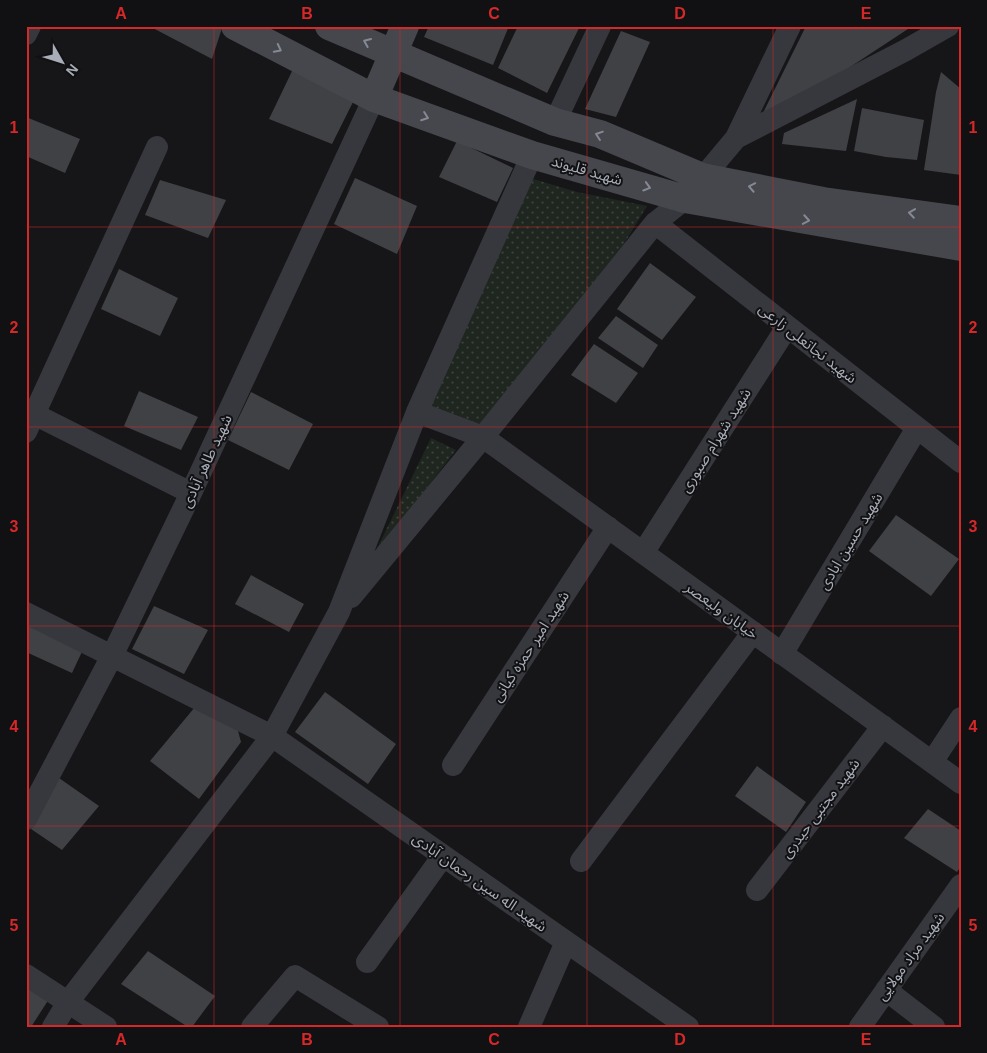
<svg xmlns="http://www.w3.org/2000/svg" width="987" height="1053" viewBox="0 0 987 1053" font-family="Helvetica,'Noto Sans Arabic',sans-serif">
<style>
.grass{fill:url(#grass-dots)}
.building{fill:#404145}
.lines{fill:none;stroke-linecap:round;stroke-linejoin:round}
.street{stroke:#37383d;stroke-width:22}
.secondary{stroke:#45474d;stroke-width:28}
.oneway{stroke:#858993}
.grid{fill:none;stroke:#d62828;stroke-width:1;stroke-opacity:0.55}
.labels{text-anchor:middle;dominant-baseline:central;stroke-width:4;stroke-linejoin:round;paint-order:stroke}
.street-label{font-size:15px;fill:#a8adb8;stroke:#111113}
.neatline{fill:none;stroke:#d62828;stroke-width:2}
.grid-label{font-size:16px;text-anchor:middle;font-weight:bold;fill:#d62828}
</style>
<defs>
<pattern id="grass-dots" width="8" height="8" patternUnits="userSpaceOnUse" patternTransform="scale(1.25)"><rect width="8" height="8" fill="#1e261f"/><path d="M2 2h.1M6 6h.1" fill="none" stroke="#3c433d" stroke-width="1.8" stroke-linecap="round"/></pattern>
</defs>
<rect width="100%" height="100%" fill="#161618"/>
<path class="grass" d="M530 178 577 192 647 206 619 252 480 425 427 406Z
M431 438 456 450 371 561Z"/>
<path class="building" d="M149 26H220L222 28 212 59Z
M429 26H509L493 65 424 37Z
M518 26H580L547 93 498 68Z
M806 26H906L908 29 838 75 760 119Z
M621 31 650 42 616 117 585 109Z
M295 65 357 94 332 144 269 119Z
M941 72 961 89V175L924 170 936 92Z
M857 99 846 151 782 144 784 133Z
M862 108 924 120 917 160 886 157 854 151Z
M26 117 80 139 65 173 26 156Z
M457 141 513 168 497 202 439 177Z
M355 178 417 206 397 254 334 224Z
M160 180 226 200 208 238 145 215Z
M650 263 696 297 662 340 617 309Z
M119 269 178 298 160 336 101 309Z
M616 316 658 345 643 368 598 338Z
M594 344 638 373 616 403 571 375Z
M139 391 198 417 181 450 124 426Z
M251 392 313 424 289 470 228 440Z
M896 515 959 559 931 596 869 551Z
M251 575 304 604 289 632 235 604Z
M154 606 208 630 184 674 132 649Z
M26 612 88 639 72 673 26 652Z
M325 692 396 744 368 784 295 732Z
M195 707 237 727 241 742 199 799 150 761Z
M757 766 806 802 786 832 735 796Z
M59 778 99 806 62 850 31 829Z
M928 809 961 831V866L957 872 904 838Z
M148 951 215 996 192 1027H188L121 984Z
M26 985 49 999 31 1027H26Z"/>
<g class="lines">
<path class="street" d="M26 34 30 26
M555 122 600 26
M736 138 790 26
M655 223 961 462
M26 410 191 493
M417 412 483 437 961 783
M26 432 157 147
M643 553 787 327
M351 597 483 437 655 223 685 199 736 138 906 50 948 26
M26 613 272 736 688 1027
M782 654 917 428
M932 762 961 718
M453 765 608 527
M26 819 112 656 191 493 374 98
M581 861 753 632
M757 890 883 726
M367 962 443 856
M26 975 106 1027
M886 990 934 1027
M53 1027 68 1002 272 736 339 612 417 412 532 155
M252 1027 295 976 378 1027
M529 1027 566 942
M860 1027 961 885"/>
<path class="secondary" d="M235 26 374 98 532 155 685 199 961 247
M329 26 555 122 600 134 702 177 823 201 961 220
M374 98 405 26"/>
</g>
<defs><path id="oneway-chevron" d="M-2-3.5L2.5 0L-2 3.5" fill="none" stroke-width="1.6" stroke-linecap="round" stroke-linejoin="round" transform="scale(1.25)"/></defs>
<g class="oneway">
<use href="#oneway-chevron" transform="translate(367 42) rotate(-157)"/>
<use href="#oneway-chevron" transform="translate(278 49) rotate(27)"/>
<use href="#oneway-chevron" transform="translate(425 117) rotate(20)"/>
<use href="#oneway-chevron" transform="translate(599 135) rotate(-161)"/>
<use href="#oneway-chevron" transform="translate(647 187) rotate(17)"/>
<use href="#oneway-chevron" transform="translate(752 187) rotate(-169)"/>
<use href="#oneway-chevron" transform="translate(912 213) rotate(-172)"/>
<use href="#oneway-chevron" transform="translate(806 220) rotate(10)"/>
</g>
<path class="grid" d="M214 26V1027M400 26V1027M587 26V1027M773 26V1027M26 227H961M26 427H961M26 626H961M26 826H961"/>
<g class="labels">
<g class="street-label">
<text transform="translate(587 170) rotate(16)">شهید قلیوند</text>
<text transform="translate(808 343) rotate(38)">شهید نجاتعلی زارعی</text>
<text transform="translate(715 440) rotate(-58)">شهید شهرام صبوری</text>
<text transform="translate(206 461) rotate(-65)">شهید طاهر آبادی</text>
<text transform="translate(850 541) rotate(-59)">شهید حسین ابادی</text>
<text transform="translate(722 610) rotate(36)">خیابان ولیعصر</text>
<text transform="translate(530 646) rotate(-57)">شهید امیر حمزه کیانی</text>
<text transform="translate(820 808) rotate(-53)">شهید مجتبی حیدری</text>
<text transform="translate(480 882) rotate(35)">شهید اله سین رحمان آبادی</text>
<text transform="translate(910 956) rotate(-54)">شهید مراد مولایی</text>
</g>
</g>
<rect width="987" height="1053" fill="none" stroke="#111113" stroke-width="55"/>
<g transform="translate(62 62) rotate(129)" stroke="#111113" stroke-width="4" paint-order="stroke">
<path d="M0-4L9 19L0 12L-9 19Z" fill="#a8adb8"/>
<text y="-8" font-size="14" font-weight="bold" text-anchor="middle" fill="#a8adb8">N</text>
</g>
<rect x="28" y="28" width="932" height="998" class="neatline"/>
<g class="grid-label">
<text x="121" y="19">A</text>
<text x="307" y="19">B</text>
<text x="494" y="19">C</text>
<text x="680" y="19">D</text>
<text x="866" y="19">E</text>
<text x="14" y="133">1</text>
<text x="973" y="133">1</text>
<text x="14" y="333">2</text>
<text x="973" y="333">2</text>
<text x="14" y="532">3</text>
<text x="973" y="532">3</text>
<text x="14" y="732">4</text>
<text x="973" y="732">4</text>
<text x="14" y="931">5</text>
<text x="973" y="931">5</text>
<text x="121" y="1045">A</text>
<text x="307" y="1045">B</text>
<text x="494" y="1045">C</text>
<text x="680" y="1045">D</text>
<text x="866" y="1045">E</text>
</g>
</svg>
